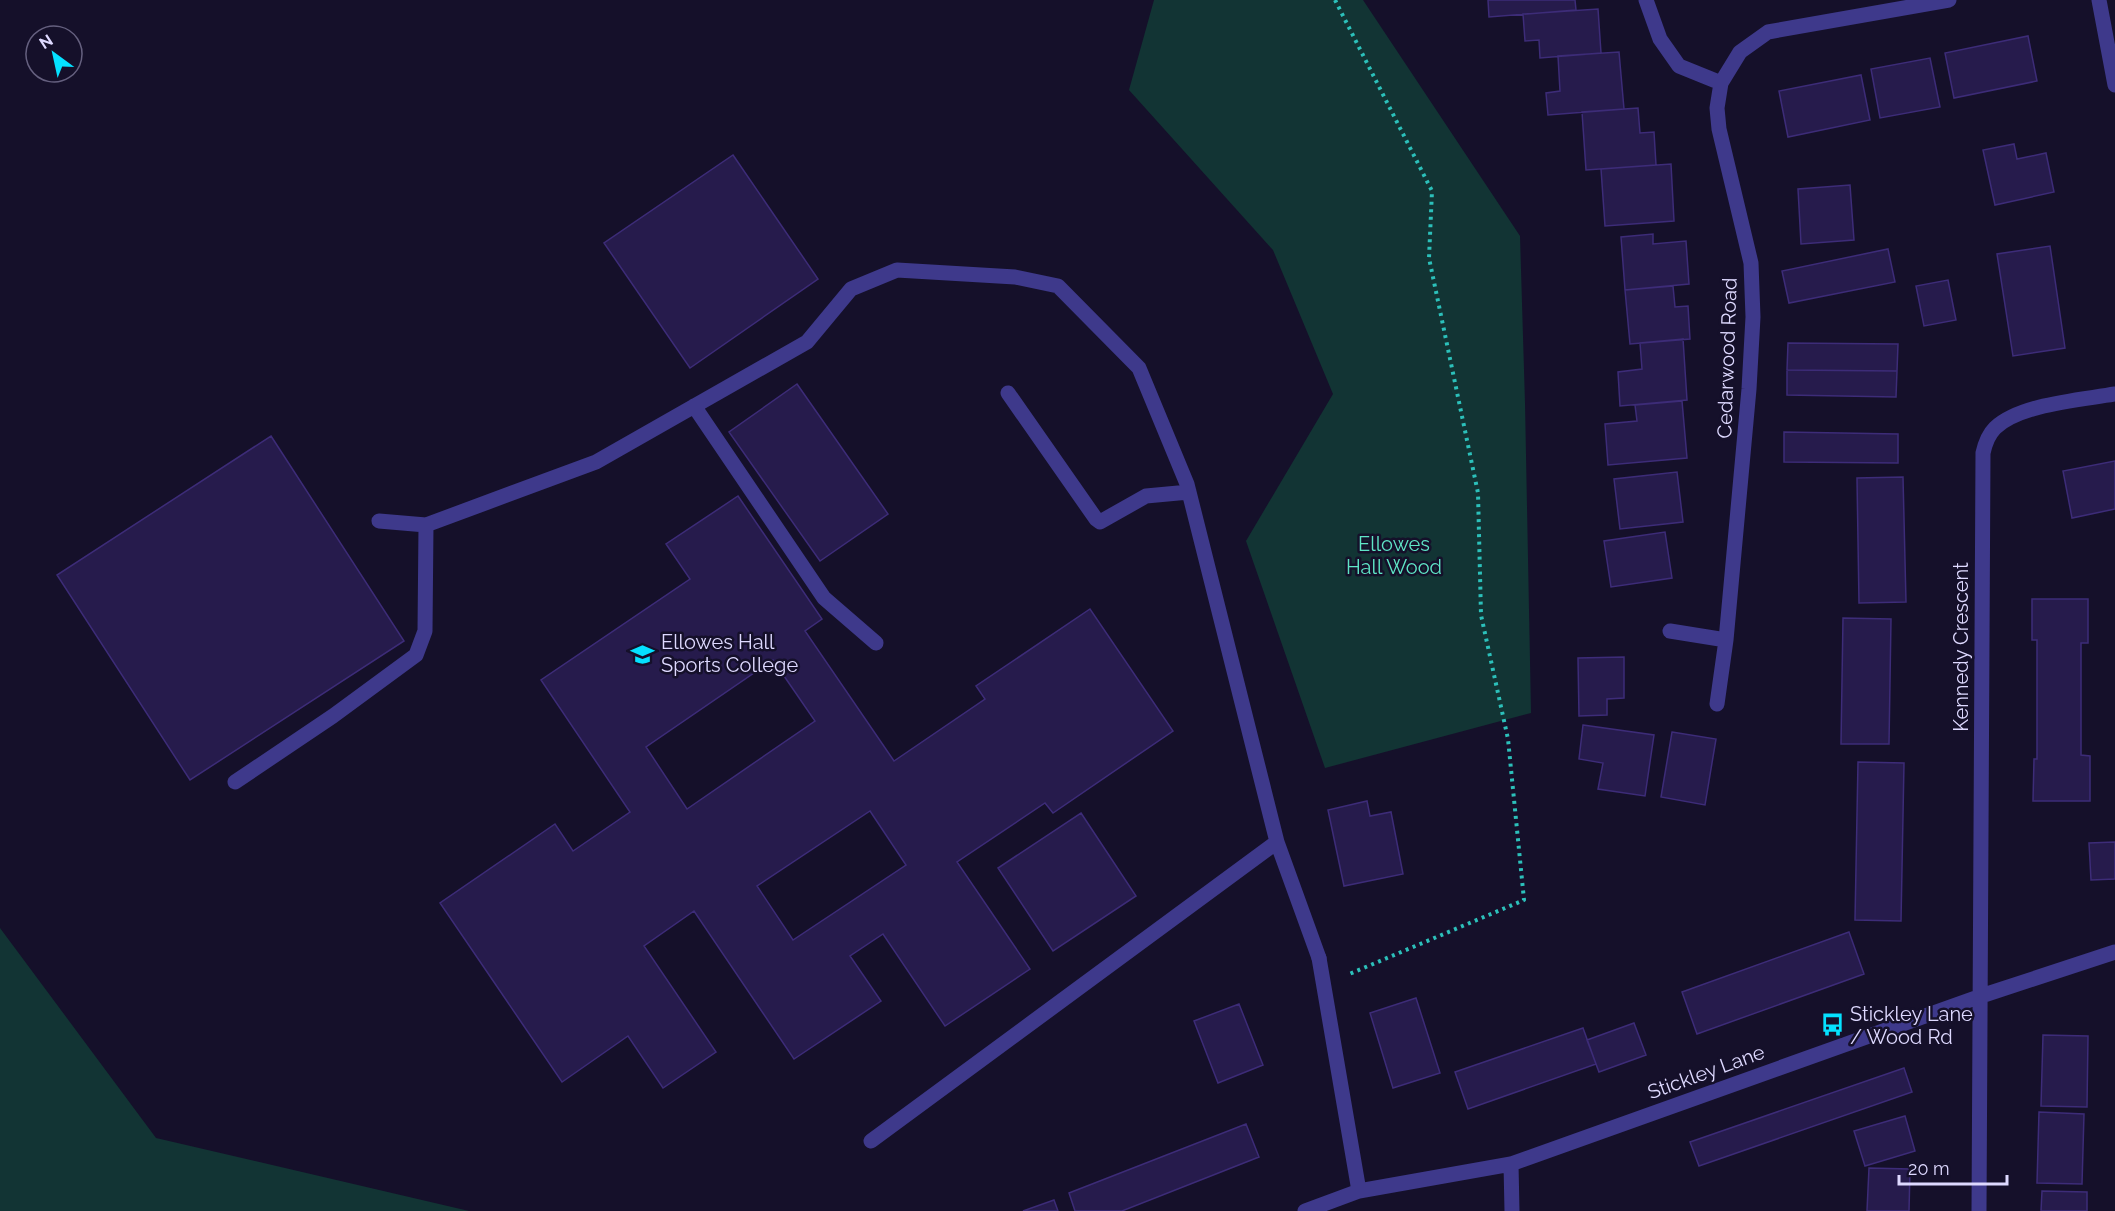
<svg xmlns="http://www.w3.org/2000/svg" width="2115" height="1211" viewBox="0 0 2115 1211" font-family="Raleway,sans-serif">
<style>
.green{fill:#123434}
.building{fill:#261b4c;stroke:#3d2c78;stroke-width:1.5;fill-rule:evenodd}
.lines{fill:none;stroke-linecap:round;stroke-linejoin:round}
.path{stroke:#2cc0ba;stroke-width:4;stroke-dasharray:3 4.5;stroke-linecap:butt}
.lane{stroke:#3e398b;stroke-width:15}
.street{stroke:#3e398b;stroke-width:15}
.labels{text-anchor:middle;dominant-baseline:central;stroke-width:5;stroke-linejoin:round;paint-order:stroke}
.street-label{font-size:20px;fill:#ded9ff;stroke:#15102a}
.park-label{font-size:20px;fill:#5fe5c6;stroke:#15102a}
.poi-label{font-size:20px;fill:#ded9ff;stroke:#15102a;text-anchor:start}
</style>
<rect width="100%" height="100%" fill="#15102a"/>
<path class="green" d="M1154 0H1363L1520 236 1525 403 1531 713 1325 768 1246 541 1333 394 1273 250 1129 90Z
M0 928 156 1138 469 1211H0Z"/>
<path class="building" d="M1488 0H1575L1576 10 1489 17Z
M1598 9 1601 53 1540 58 1539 40 1525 41 1523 14Z
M2028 36 2037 81 1954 98 1945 53Z
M1619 52 1624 109 1548 115 1546 93 1560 91 1558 56Z
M1930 58 1940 107 1880 118 1871 69Z
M1861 75 1870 120 1788 137 1779 91Z
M1638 108 1640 133 1654 132 1656 165 1586 170 1582 112Z
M2014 144 2017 159 2046 153 2054 192 1995 205 1983 150Z
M733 155 818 279 690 368 604 243Z
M1671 164 1674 221 1605 226 1601 169Z
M1850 185 1854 240 1801 244 1798 189Z
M1653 234V244L1686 241 1689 284 1625 290 1621 237Z
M2050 246 2065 348 2013 356 1997 254Z
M1888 249 1895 282 1789 303 1782 271Z
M1948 280 1956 320 1924 326 1916 286Z
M1673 286 1675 307 1688 306 1690 339 1630 344 1625 290Z
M1683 339 1687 400 1620 406 1618 372 1642 369 1640 343Z
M1788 343 1898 344 1897 371 1787 370Z
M1787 370 1897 371 1896 397 1787 395Z
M797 384 888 514 820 561 729 432Z
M1682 401 1687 458 1608 465 1605 424 1637 421 1635 405Z
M1784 432 1898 434V463L1784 462Z
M271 436 404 641 190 780 57 575Z
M2115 461V509L2072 518 2063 471Z
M1677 472 1683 522 1620 529 1614 479Z
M1903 477 1906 602 1859 603 1857 478Z
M738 496 822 619 805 631 894 761 985 699 976 686 1090 609 1173 731 1053 813 1045 803 957 862 1030 969 945 1026 883 934 850 956 881 1001 794 1059 694 911 644 946 716 1052 663 1088 628 1036 562 1082 440 903 555 824 573 851 630 812 541 680 690 579 666 544ZM773 660 815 721 687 809 646 747ZM870 811 906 865 793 940 757 886Z
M1665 532 1672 578 1611 587 1604 541Z
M2032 599H2088V643H2081V755L2090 756V801H2033L2034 759H2037V640H2032Z
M1843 618 1891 619 1889 744H1841Z
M1624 657V698L1607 699V715L1579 716 1578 658Z
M1583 725 1654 735 1645 796 1598 789 1603 763 1579 759Z
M1672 732 1716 739 1705 805 1661 797Z
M1858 762 1904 763 1901 921 1855 920Z
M1367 801 1370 816 1391 812 1403 874 1344 886 1328 810Z
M1081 813 1136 896 1053 951 998 868Z
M2115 842V879L2091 880 2089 843Z
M1849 932 1864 974 1697 1034 1682 992Z
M1416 998 1440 1073 1393 1088 1370 1013Z
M1239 1004 1263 1065 1218 1083 1194 1021Z
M1634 1023 1646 1055 1599 1072 1587 1040Z
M1583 1028 1596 1064 1468 1109 1455 1072Z
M2043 1035 2088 1036 2087 1107 2041 1106Z
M1904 1068 1912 1092 1699 1166 1690 1142Z
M2039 1112 2084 1114 2082 1184 2037 1183Z
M1905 1116 1915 1151 1865 1166 1854 1131Z
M1246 1124 1259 1157 1122 1211H1075L1069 1193Z
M1869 1168 1910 1169 1909 1211H1867Z
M2042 1191 2087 1192V1211H2041Z
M1054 1200 1058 1211H1023Z"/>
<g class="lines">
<path class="path" d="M1335 0 1432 191 1429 258 1478 493 1481 615 1508 739 1524 900 1347 975"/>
<path class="lane" d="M1008 393 1096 519 1100 522 1146 496 1189 492
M694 406 824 598 876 643
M379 521 426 525 596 462 807 342 851 289 897 270 1015 277 1058 286 1139 368 1187 484 1277 842
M235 782 333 716 416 655 425 631 426 525
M871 1141 1277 842 1319 958"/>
<path class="street" d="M1646 0 1660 39 1679 66 1721 83 1717 108 1719 129 1751 263 1753 317 1749 389 1726 640 1717 704
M2099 0 2115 85
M1721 83 1740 52 1768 32 1949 0
M1670 631 1726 640
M1319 958 1359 1191
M1511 1164 1512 1211
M1305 1211 1359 1191 1511 1164 1981 996 2115 952
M1979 1211 1983 453C1985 444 1988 435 1995 428 2020 404 2081 400 2115 394"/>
</g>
<defs>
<symbol id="school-bare" viewBox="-9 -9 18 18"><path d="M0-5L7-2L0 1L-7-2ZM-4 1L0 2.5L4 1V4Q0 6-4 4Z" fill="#05e1ff" stroke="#15102a" stroke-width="2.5" paint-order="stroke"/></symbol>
<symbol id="bus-bare" viewBox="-9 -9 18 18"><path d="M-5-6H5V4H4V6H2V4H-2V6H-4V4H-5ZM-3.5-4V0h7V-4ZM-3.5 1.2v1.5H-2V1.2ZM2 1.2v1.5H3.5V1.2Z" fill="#05e1ff" stroke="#15102a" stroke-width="2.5" paint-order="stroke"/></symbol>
</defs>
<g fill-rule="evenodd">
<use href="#school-bare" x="626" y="638" width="33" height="33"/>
<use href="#bus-bare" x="1816" y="1008" width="33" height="33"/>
</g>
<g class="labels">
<g class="street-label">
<text transform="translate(1727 358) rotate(-88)">Cedarwood Road</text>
<text transform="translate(1961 647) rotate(-90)">Kennedy Crescent</text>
<text transform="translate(1706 1072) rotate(-20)">Stickley Lane</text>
</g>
<g class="park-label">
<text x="1394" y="544">Ellowes<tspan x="1394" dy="23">Hall Wood</tspan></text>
</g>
<g class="poi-label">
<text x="661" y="642">Ellowes Hall<tspan x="661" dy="23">Sports College</tspan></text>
<text x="1850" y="1014">Stickley Lane<tspan x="1850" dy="23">/ Wood Rd</tspan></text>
</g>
</g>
<g transform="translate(54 54) rotate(327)"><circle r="28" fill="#15102a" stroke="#65607f" stroke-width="1.5"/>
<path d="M0-4.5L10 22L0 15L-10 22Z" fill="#05e1ff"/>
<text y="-9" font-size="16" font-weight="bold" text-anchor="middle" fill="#ded9ff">N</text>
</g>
<path d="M1899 1175v9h108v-9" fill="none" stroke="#ded9ff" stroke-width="3"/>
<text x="1908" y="1175" font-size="18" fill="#ded9ff" stroke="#15102a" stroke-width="4.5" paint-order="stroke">20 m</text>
</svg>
